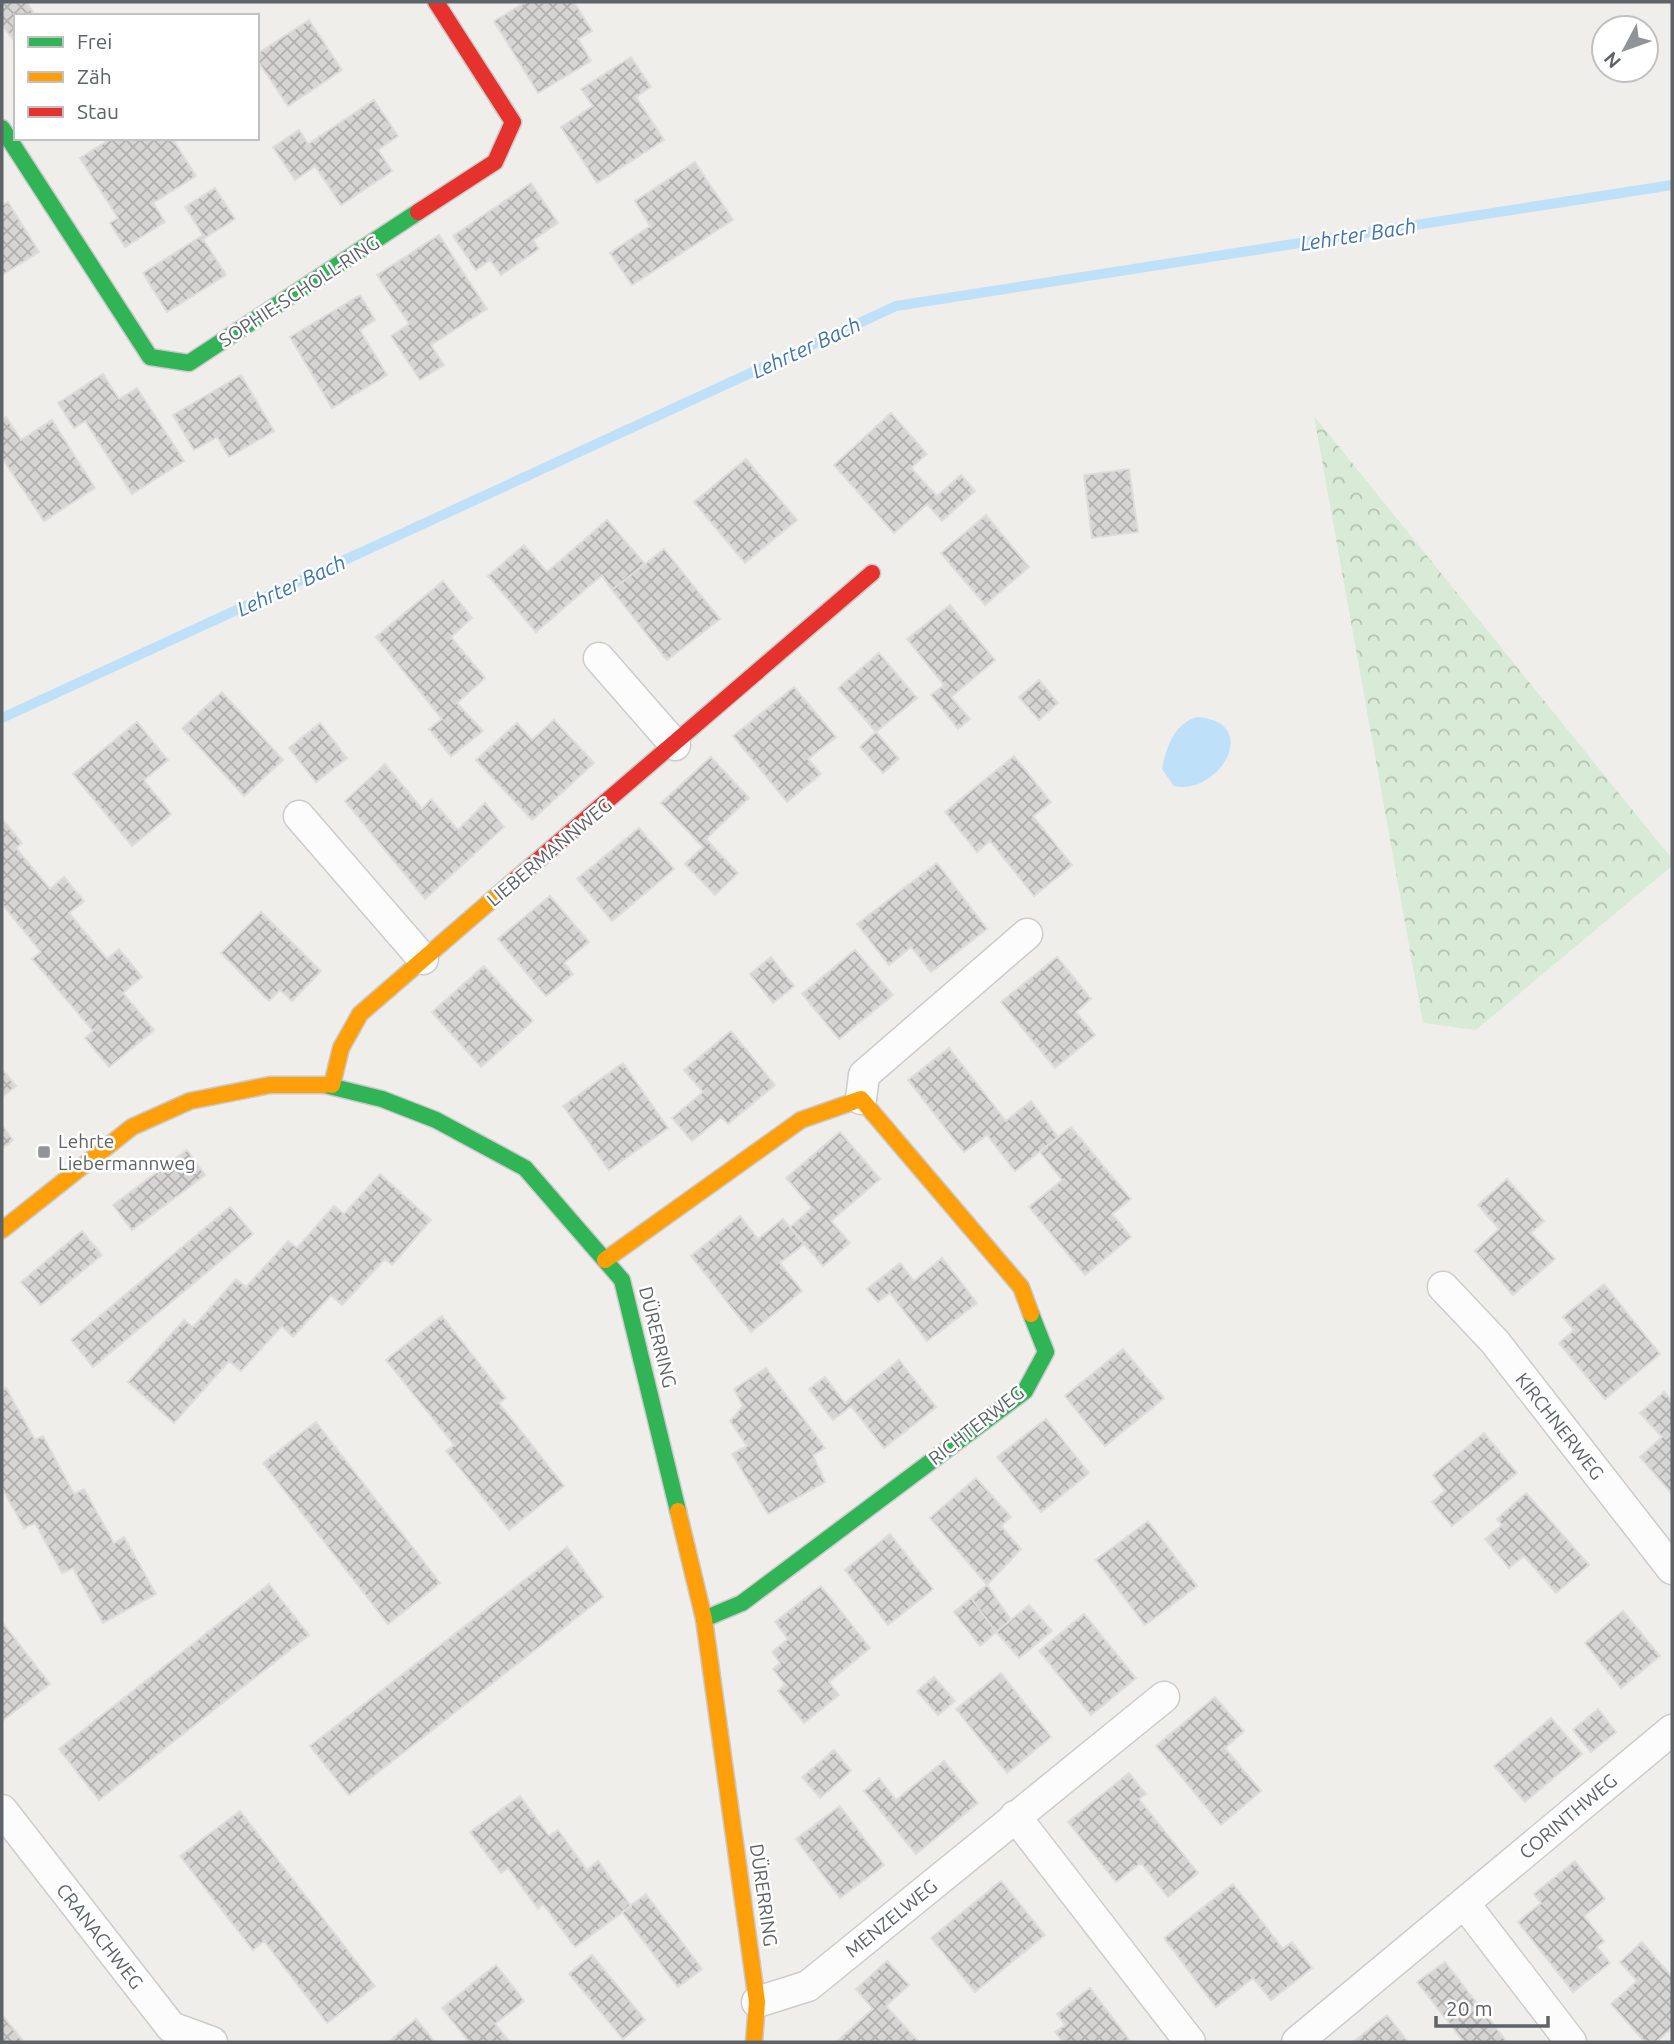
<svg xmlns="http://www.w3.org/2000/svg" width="1674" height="2044" viewBox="0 0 1674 2044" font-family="Ubuntu,sans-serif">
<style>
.park{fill:url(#park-crowns)}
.water{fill:#bfe0f9}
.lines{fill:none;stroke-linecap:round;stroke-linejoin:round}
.stream{stroke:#bfe0f9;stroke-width:10}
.building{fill:url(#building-cross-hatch);stroke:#deddd9;stroke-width:2}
.street-casing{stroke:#cbcccc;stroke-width:33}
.fast-casing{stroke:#cacacb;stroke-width:19}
.slow-casing{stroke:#cacacb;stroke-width:19}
.jam-casing{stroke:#cacacb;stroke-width:19}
.street{stroke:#fdfcfc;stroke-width:30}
.fast{stroke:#30b455;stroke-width:16}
.slow{stroke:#ff9f0a;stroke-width:16}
.jam{stroke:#e5322d;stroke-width:16}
.poi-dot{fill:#919496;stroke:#fff;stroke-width:2.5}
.labels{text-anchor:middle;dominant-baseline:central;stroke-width:5;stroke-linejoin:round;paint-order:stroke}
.street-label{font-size:19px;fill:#5f6368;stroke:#fff}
.poi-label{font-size:19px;fill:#5f6368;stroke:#fff;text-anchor:start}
.water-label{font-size:21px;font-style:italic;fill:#4174aa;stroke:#fff}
</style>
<defs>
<pattern id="park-crowns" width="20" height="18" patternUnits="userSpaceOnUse" patternTransform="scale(1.75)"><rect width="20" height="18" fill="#d8ebd6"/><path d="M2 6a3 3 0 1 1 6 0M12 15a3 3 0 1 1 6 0" fill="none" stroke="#b2c2b1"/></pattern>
<pattern id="building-cross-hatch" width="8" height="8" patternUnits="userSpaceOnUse" patternTransform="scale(1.75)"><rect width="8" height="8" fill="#d6d5d3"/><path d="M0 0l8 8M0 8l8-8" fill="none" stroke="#b1b0af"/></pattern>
</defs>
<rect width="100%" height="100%" fill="#efeeea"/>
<path class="park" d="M1314 416 1672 859V866L1476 1030 1423 1023Z"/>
<path class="water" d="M1198 717C1263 723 1218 796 1174 786L1162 769C1166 747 1175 722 1198 717Z"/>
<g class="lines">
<path class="stream" d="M2 718 896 306 1672 185"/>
</g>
<path class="building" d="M2 2H27L35 16H16V43L2 25Z
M526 2H574L592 31 578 39 591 61 538 93 494 21Z
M309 20 342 70 288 106 257 60V54Z
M631 57 651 87 636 97 664 140 597 183 561 127 593 106 581 89Z
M374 100 398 136 378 150 392 171 341 205 315 166 295 180 273 147 299 130 308 144Z
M112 138H172L196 176 153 203 165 222 125 247 110 223 118 218 80 158Z
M695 162 733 220 632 285 610 253 650 226 635 201Z
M531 183 558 223 533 240 539 249 501 275 490 260 476 270 453 236Z
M215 188 235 219 203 239 226 275 167 312 143 273 203 235 185 207Z
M8 202 39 252 2 275V205Z
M439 235 487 309 431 345 444 365 420 380 391 336 409 324 377 275Z
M360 295 375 320 360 330 387 375 332 408 290 337Z
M103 374 119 399 137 388 184 461 132 494 85 421 74 428 58 403Z
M241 375 274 431 229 457 217 437 194 450 173 415Z
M891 413 927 454 911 468 937 496 961 475 975 491 942 521 927 504 894 533 834 465Z
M6 417 21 440 52 420 95 488 44 521 2 458V420Z
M746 459 797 520 745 563 694 502Z
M1129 469 1138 532 1092 538 1084 475Z
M986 515 1029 567 985 605 941 553Z
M607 520 645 564 612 590 602 575 536 632 488 576 524 545 547 572Z
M664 549 720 619 667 660 612 590Z
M443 581 472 618 451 637 485 678 457 703 483 731 451 756 429 729 442 719 376 637Z
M950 605 995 660 951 697 970 719 958 729 931 695 944 685 907 639Z
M879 653 917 698 876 732 838 688Z
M1039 680 1058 703 1039 720 1019 697Z
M794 687 836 737 808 759 821 774 787 802 733 736Z
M222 692 283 760 244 796 182 728Z
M554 720 594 763 532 820 476 760 517 723 532 740Z
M137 722 168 760 144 780 171 814 132 846 73 774Z
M320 723 347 758 316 782 289 748Z
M876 732 899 759 883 773 860 747Z
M1014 756 1051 802 1033 816 1072 865 1034 896 990 841 977 852 945 812Z
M711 757 749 798 706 839 738 873 715 895 685 864 703 847 661 803Z
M385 764 422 809 431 799 458 830 485 803 504 827 425 899 345 801Z
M2 819 22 843 16 848 50 889 64 877 84 901 69 913 107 959 119 949 142 977 123 993 154 1030 109 1067 85 1038 93 1031 32 959 41 952 2 904Z
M639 828 674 869 612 921 577 879Z
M937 863 987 929 931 972 911 947 889 965 857 924Z
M550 896 589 942 564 963 573 974 546 996 498 939Z
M261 912 321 971 292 1001 280 990 269 1001 221 953Z
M855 950 893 995 839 1039 802 994Z
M771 957 794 986 773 1003 750 974Z
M1057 957 1091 999 1076 1012 1095 1035 1055 1068 1001 1002Z
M484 966 533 1021 481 1067 432 1012Z
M731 1031 775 1085 728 1124 721 1117 692 1141 672 1118 703 1092 684 1070Z
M949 1048 1006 1121 1031 1101 1058 1137 1015 1171 987 1135 964 1152 908 1080Z
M623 1063 668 1128 609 1170 563 1106Z
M2 1069 16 1086 2 1097Z
M2 1125 13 1140 2 1149Z
M1071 1127 1131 1199 1112 1214 1131 1237 1085 1275 1029 1207 1062 1180 1040 1152Z
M840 1132 880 1179 831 1221 850 1243 823 1266 790 1227 812 1208 786 1178Z
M187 1150 205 1175 132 1230 113 1205Z
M380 1174 431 1220 392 1265 385 1259 342 1305 331 1295 293 1337 282 1326 241 1371 229 1361 174 1423 128 1382 184 1320 193 1327 236 1279 246 1287 288 1241 297 1248 334 1206 344 1214Z
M1507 1179 1544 1221 1531 1233 1555 1259 1513 1295 1475 1251 1499 1229 1478 1205Z
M230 1207 253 1234 93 1367 71 1340Z
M740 1216 758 1239 783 1219 804 1244 780 1263 802 1291 751 1332 691 1256Z
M82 1231 102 1255 41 1305 21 1282Z
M942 1258 977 1303 927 1341 890 1293 878 1302 867 1289 900 1263 914 1281Z
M1604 1284 1660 1354 1605 1399 1559 1343 1574 1330 1563 1317Z
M442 1316 506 1398 499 1403 564 1486 509 1530 446 1451 454 1445 386 1360Z
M1123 1349 1164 1398 1105 1446 1065 1396Z
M899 1360 936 1407 884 1448 851 1406 833 1420 809 1389 825 1377 845 1403Z
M766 1368 825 1448 813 1455 825 1482 768 1514 732 1454 747 1446 730 1421 743 1406 734 1389Z
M6 1388 35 1440 43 1436 74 1494 84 1489 114 1543 124 1537 156 1594 103 1623 73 1568 62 1573 35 1523 24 1528 2 1488V1391Z
M1664 1392 1672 1401V1494L1640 1457 1662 1437 1640 1413Z
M1046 1419 1089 1473 1041 1512 997 1457Z
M316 1422 440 1583 388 1624 263 1463Z
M1484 1433 1517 1473 1452 1526 1432 1502 1445 1491 1433 1475Z
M976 1478 1011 1517 1001 1526 1021 1549 987 1585 930 1518Z
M1526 1493 1589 1565 1556 1593 1524 1556 1509 1568 1485 1539 1502 1525 1497 1519Z
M1148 1521 1197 1586 1145 1625 1096 1560Z
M890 1534 933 1589 888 1625 845 1570Z
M567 1547 603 1597 349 1795 310 1746Z
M269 1584 309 1635 99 1800 59 1749Z
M987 1585 1011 1620 996 1632 971 1598Z
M821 1586 870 1648 829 1682 839 1695 804 1723 778 1691 785 1685 773 1669 780 1663 772 1652 788 1639 775 1622Z
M971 1598 996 1632 980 1646 954 1612Z
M1029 1605 1052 1631 1019 1658 996 1632Z
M1623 1611 1660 1656 1621 1688 1585 1643Z
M1084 1614 1136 1678 1091 1715 1039 1651Z
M2 1622 50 1684 2 1721Z
M1001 1673 1051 1737 1007 1773 956 1709Z
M934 1677 955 1701 938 1715 917 1691Z
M1215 1697 1244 1731 1225 1748 1261 1791 1221 1825 1156 1746Z
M1598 1709 1616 1732 1591 1752 1573 1730Z
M1551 1718 1582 1754 1525 1802 1494 1766Z
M834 1750 851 1771 820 1798 802 1777Z
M944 1761 978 1803 916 1854 864 1791 879 1778 896 1800Z
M1129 1773 1146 1794 1139 1799 1198 1873 1168 1897 1141 1863 1116 1882 1068 1822Z
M520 1796 549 1836 558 1830 587 1870 598 1861 631 1906 575 1947 543 1904 538 1909 508 1868 501 1873 470 1832Z
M840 1806 884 1865 840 1898 796 1839Z
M240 1811 375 1986 327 2023 264 1941 253 1950 180 1856Z
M1575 1861 1605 1899 1584 1916 1604 1941 1597 1947 1610 1963 1573 1992 1518 1922 1541 1903 1534 1894Z
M1001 1881 1045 1935 975 1992 931 1938Z
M1233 1884 1283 1949 1292 1942 1312 1968 1271 2000 1253 1978 1216 2007 1164 1938Z
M646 1894 702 1969 678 1987 622 1912Z
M1642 1942 1672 1977V2028L1656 2042H1645L1611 2004 1637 1981 1620 1962Z
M592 1955 645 2020 623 2039 569 1974Z
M887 1961 909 1985 886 2006 919 2042H836L873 2009 856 1989Z
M1445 1962 1507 2042H1464L1417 1982Z
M496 1965 524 2001 495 2024 510 2042H469L442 2008Z
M1090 1988 1131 2042H1063L1055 2032 1065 2025 1057 2014Z
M2 2015 24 2042H2Z
M1387 2015 1408 2042H1353Z
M416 2019 435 2042H388Z"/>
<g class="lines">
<defs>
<path id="street" d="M599 658 675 745
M299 816 423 959
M861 1099 864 1075 1027 934
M1443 1287 1495 1342 1672 1569
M2 1810 171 2027 212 2042
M1015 1816 1190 2042
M1464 1903 1571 2042
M757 2002 808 1986 1164 1697
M1297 2042 1672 1730"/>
<path id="fast" d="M2 128 150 357 189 363 418 212
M325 1085 382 1099 436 1120 525 1168 622 1280 678 1511
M704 1619 742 1603 1025 1391 1046 1352 1031 1314"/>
<path id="slow" d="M332 1085 341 1048 360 1014 516 879
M2 1230 132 1127 190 1101 270 1085H325
M605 1260 801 1120 861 1099 1021 1287 1031 1314
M678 1511 704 1619 757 2002 754 2042"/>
<path id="jam" d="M418 212 495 162 513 122 436 2
M516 879 872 573"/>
</defs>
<use href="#street" class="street-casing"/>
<use href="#fast" class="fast-casing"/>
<use href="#slow" class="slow-casing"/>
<use href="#jam" class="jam-casing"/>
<use href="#street" class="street"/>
<use href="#fast" class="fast"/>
<use href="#slow" class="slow"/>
<use href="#jam" class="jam"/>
</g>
<rect class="poi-dot" x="37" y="1145" width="14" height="14" rx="3.5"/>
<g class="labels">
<g class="street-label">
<text transform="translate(299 291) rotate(-33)">SOPHIE-SCHOLL-RING</text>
<text transform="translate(549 852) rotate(-40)">LIEBERMANNWEG</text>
<text transform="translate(658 1337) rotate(76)">DÜRERRING</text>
<text transform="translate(976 1425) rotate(-38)">RICHTERWEG</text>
<text transform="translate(1560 1426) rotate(52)">KIRCHNERWEG</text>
<text transform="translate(1568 1816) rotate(-40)">CORINTHWEG</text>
<text transform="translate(764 1895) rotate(82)">DÜRERRING</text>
<text transform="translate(891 1918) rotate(-39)">MENZELWEG</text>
<text transform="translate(100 1936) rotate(52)">CRANACHWEG</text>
</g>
<g class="poi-label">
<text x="58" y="1141">Lehrte<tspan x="58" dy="22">Liebermannweg</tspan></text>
</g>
<g class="water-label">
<text transform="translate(1358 234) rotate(-9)">Lehrter Bach</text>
<text transform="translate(806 347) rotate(-25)">Lehrter Bach</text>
<text transform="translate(291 585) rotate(-25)">Lehrter Bach</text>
</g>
</g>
<rect width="1674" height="2044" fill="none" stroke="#5f6368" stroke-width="7"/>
<rect x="14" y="14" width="245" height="126" fill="#ffffff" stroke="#bfc1c3" stroke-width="2"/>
<rect x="28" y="37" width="35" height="10" fill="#30b455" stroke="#bfc1c3" stroke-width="2"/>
<text x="77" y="49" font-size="21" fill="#5f6368">Frei</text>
<rect x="28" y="72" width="35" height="10" fill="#ff9f0a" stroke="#bfc1c3" stroke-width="2"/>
<text x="77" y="84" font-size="21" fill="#5f6368">Zäh</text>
<rect x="28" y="107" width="35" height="10" fill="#e5322d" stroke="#bfc1c3" stroke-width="2"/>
<text x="77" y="119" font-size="21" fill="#5f6368">Stau</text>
<g transform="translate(1625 49) rotate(229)"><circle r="33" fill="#ffffff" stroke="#bfc1c3" stroke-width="2"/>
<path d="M0-5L12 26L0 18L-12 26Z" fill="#919496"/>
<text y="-10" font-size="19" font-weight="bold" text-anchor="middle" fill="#5f6368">N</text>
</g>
<path d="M1436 2016v10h112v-10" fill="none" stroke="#5f6368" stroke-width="3.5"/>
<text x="1446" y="2016" font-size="21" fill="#5f6368" stroke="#ffffff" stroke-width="5" paint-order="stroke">20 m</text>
</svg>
